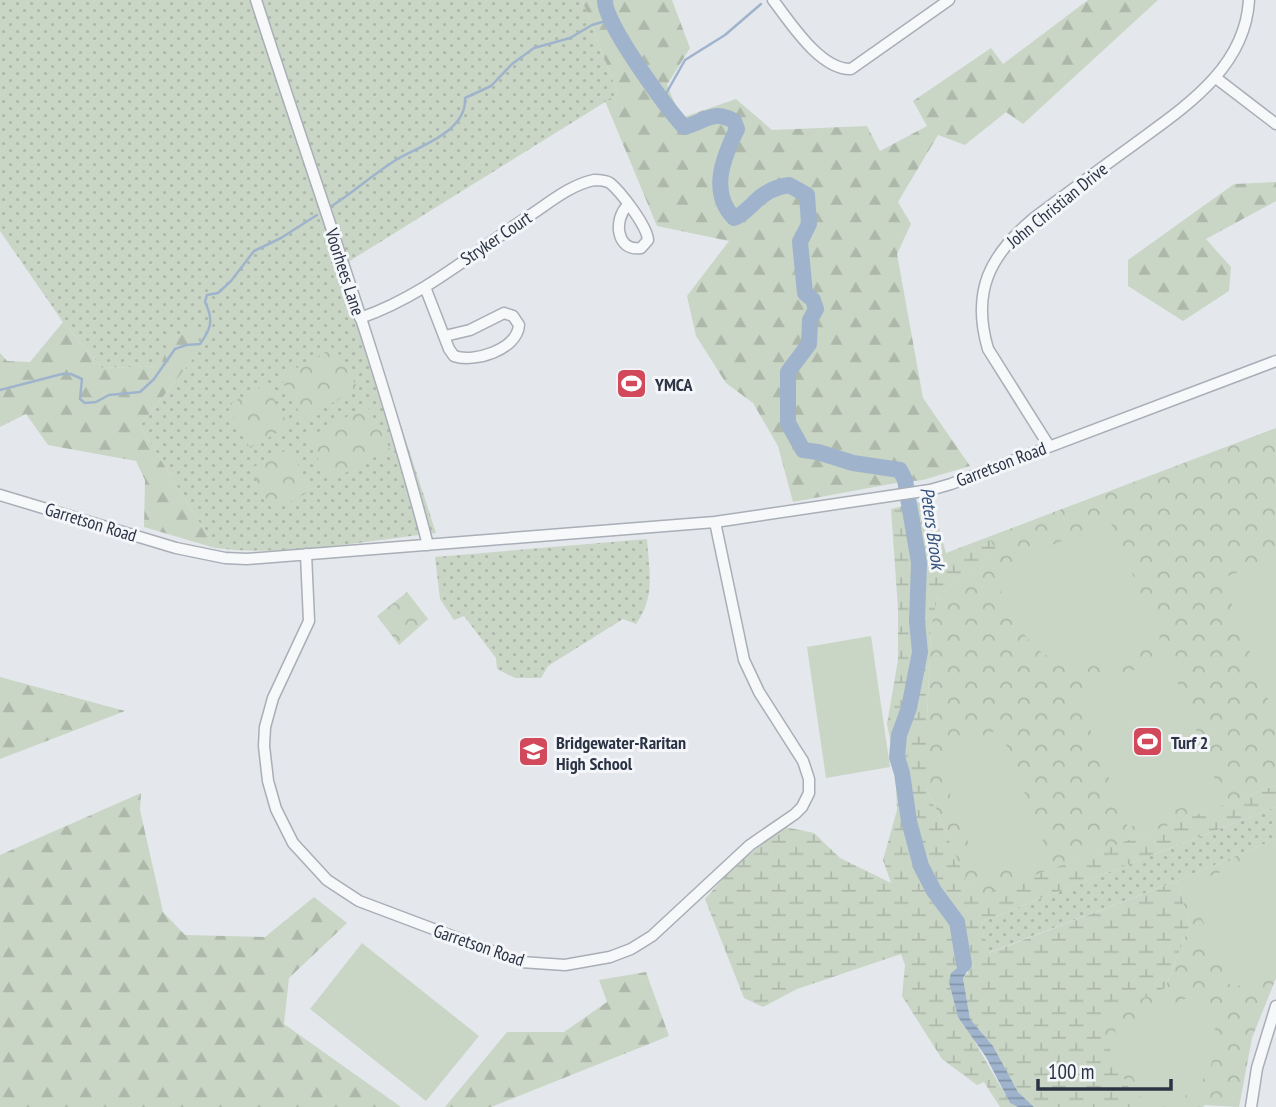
<svg xmlns="http://www.w3.org/2000/svg" width="1276" height="1107" viewBox="0 0 1276 1107" font-family="'PT Sans Narrow',sans-serif">
<style>
.grass{fill:url(#grass-dots)}
.forest{fill:url(#forest-firs)}
.wetland{fill:url(#wetland-marsh)}
.park{fill:url(#park-crowns)}
.pitch{fill:#c9d6c5}
.water{fill:url(#water-rules)}
.lines{fill:none;stroke-linecap:round;stroke-linejoin:round}
.stream{stroke:#9fb4cc;stroke-width:2.5}
.river{stroke:#9fb4cc;stroke-width:16}
.minor-casing{stroke:#a9aeb7;stroke-width:13}
.minor{stroke:#f7f8fa;stroke-width:10}
.labels{text-anchor:middle;dominant-baseline:central;stroke-width:6;stroke-linejoin:round;paint-order:stroke}
.street-label{font-size:18px;fill:#2b3445;stroke:#f4f6f9}
.poi-label{font-size:18px;font-weight:bold;fill:#2b3445;stroke:#f4f6f9;text-anchor:start}
.water-label{font-size:19px;font-style:italic;fill:#34517a;stroke:#f4f6f9}
</style>
<defs>
<pattern id="grass-dots" width="8" height="8" patternUnits="userSpaceOnUse" patternTransform="scale(1.75)"><rect width="8" height="8" fill="#c9d6c5"/><path d="M2 2h.1M6 6h.1" fill="none" stroke="#adb8ab" stroke-width="1.8" stroke-linecap="round"/></pattern>
<pattern id="forest-firs" width="22" height="20" patternUnits="userSpaceOnUse" patternTransform="scale(1.75)"><rect width="22" height="20" fill="#c9d6c5"/><path d="M5 1l3.5 6h-7zM16 11l3.5 6h-7z" fill="#adb8ab"/></pattern>
<pattern id="wetland-marsh" width="20" height="14" patternUnits="userSpaceOnUse" patternTransform="scale(1.75)"><rect width="20" height="14" fill="#c9d6c5"/><path d="M1 5h8M5 5V1M11 12h8M15 12V8" fill="none" stroke="#adb8ab"/></pattern>
<pattern id="park-crowns" width="20" height="18" patternUnits="userSpaceOnUse" patternTransform="scale(1.75)"><rect width="20" height="18" fill="#c9d6c5"/><path d="M2 6a3 3 0 1 1 6 0M12 15a3 3 0 1 1 6 0" fill="none" stroke="#adb8ab"/></pattern>
<pattern id="water-rules" width="6" height="5" patternUnits="userSpaceOnUse" patternTransform="scale(1.75)"><rect width="6" height="5" fill="#9fb4cc"/><path d="M0 2.5h6" fill="none" stroke="#8293a7"/></pattern>
</defs>
<rect width="100%" height="100%" fill="#e4e7ec"/>
<path class="grass" d="M0 0H582L618 94 348 262 436 533C364 541 287 557 215 548L140 426 195 356 162 366 102 368 63 322 0 231Z
M647 539C649 571 656 596 636 624L623 619 548 666 541 678H515L497 669 496 658 464 616 454 620 440 599 435 557Z
M1276 807V839L1177 881 988 953 981 922Z"/>
<path class="forest" d="M582 0H672L690 48 667 85 681 118 736 99 772 130 867 126 880 151 927 126 913 101 991 48 1003 64 1088 0H1158L1023 124 1006 112 965 145 938 135 898 202 911 224 897 254 923 398 970 466 923 480 896 483 793 502 778 446 753 403 726 383 696 336 687 296 729 241 657 226 605 101 618 94Z
M1276 182V201L1206 239 1231 267 1229 291 1183 321 1128 286V260L1234 184Z
M63 322 102 368 161 366 170 336 201 329 195 356 140 426 215 548 144 527 145 480 136 461 48 445 26 414 0 427V353L7 361 30 362Z
M0 677 125 711 0 759Z
M141 793 140 810 163 912 185 935 265 937 314 897 347 923 289 978 284 1024 401 1107H0V855Z
M646 972 669 1036 491 1107H445L507 1032H564L607 1002 599 980Z"/>
<path class="wetland" d="M931 499 946 553 988 537 997 549 938 596 931 628 927 720V789L974 897 1276 785V807L981 922 989 953 1177 881 1190 925 1165 988 1138 1107H1034L1018 1092 993 1046 970 1019 963 978 968 973 960 947 962 964 951 973 976 1044 1010 1103 1018 1107H1000L984 1082 977 1085 942 1059 902 996 905 965 901 954 797 989 763 1007 744 998 705 899 735 865 785 827 814 833 840 858 891 883 883 860 897 810 895 765 887 724 898 660V609L891 509Z"/>
<path class="park" d="M335 347 358 389 303 419 280 377Z
M266 384 289 426 250 448 227 405Z
M367 406 390 449 330 481 307 438Z
M1276 428V785L974 898 927 789V720L931 628 938 596 996 549 988 537Z
M289 448 312 490 273 511 250 469Z
M407 592 428 619 399 645 377 616Z
M1276 839V978L1252 1038 1239 1107 1205 1105 1203 1107H1138L1096 1020 1165 988 1190 925 1177 881Z"/>
<path class="pitch" d="M1110 521 1160 638 1157 645C1131 652 1086 669 1061 662 1024 652 1005 602 992 570Z
M1276 559V717H1275L1222 578Z
M871 636 890 767 826 778 807 647Z
M1168 657 1220 793 1128 828 1076 692Z
M1000 729 1048 854 982 879 935 754Z
M1276 851V961L1255 978 1236 987 1229 984 1190 890 1192 883Z
M362 943 479 1036 426 1101 310 1009Z
M1200 993C1236 1042 1208 1107 1145 1107L1115 1032 1118 1025Z"/>
<path class="water" d="M960 946C971 955 972 967 963 978L970 1019 993 1046 1018 1092 1034 1107H1018L1010 1103 986 1057 958 1017 949 982 951 973 962 964Z"/>
<g class="lines">
<path class="stream" d="M663 99 685 60 725 35 761 4
M330 207C353 193 373 174 396 160 419 146 467 132 465 98L491 86 512 64 534 48 570 38 592 25 609 20
M0 390 62 374H71L82 379 80 399 85 403 96 402 109 395 140 392 154 379 175 349 186 345 200 344C211 329 214 320 205 302L207 295 218 293 231 281 254 251 281 238 317 215"/>
<path class="river" d="M605 0C603 22 667 108 684 127 705 122 712 109 734 121L737 129C723 158 709 192 734 218 743 215 746 210 753 204 763 193 775 187 789 185L807 195 809 224 800 242 805 293 813 300 816 309 810 320 809 344 788 372V423L803 450 818 452 853 463 900 470 905 480 919 563 917 621 920 652 909 708 899 735 897 757 902 773 909 821 921 866 934 891 957 922 964 964"/>
<defs>
<path id="minor" d="M256 0C314 181 380 361 428 545
M773 0C790 22 820 70 851 69L949 0
M1216 78 1276 124
M425 287 449 349 454 356C474 363 517 350 519 325L513 316 504 313 470 330 445 336
M360 318C422 297 474 252 529 216 549 203 570 185 594 180 600 180 605 180 610 183 621 192 647 226 648 240L641 248C616 252 613 219 628 205
M1049 446 988 349C971 291 990 255 1034 218 1065 195 1097 171 1129 148 1180 110 1245 71 1249 0
M0 495 176 548 225 558 247 559 715 522 930 490 951 484 1276 361
M306 554 309 621 273 698 265 727 264 746 268 781 276 809 293 843 327 880 359 901 521 962 565 965 610 957 631 949 652 936 750 845 795 814 802 807 809 793V779L803 761 759 692 744 660 715 522
M1251 1107 1257 1068 1276 1006"/>
</defs>
<use href="#minor" class="minor-casing"/>
<use href="#minor" class="minor"/>
</g>
<defs>
<symbol id="stadium-square" viewBox="-11 -11 22 22"><rect x="-9" y="-9" width="18" height="18" rx="4" fill="#d1495a" stroke="#f4f6f9"/><path d="M0-5a6.5 5 0 1 0 0 10a6.5 5 0 1 0 0-10ZM-3.5-1.8h7v3.6h-7Z" fill="#fff"/></symbol>
<symbol id="school-square" viewBox="-11 -11 22 22"><rect x="-9" y="-9" width="18" height="18" rx="4" fill="#d1495a" stroke="#f4f6f9"/><path d="M0-5L7-2L0 1L-7-2ZM-4 1L0 2.5L4 1V4Q0 6-4 4Z" fill="#fff"/></symbol>
</defs>
<g fill-rule="evenodd">
<use href="#stadium-square" x="614" y="366" width="35" height="35"/>
<use href="#stadium-square" x="1130" y="724" width="35" height="35"/>
<use href="#school-square" x="516" y="734" width="35" height="35"/>
</g>
<g class="labels">
<g class="street-label">
<text transform="translate(1057 205) rotate(-39)">John Christian Drive</text>
<text transform="translate(496 238) rotate(-34)">Stryker Court</text>
<text transform="translate(345 272) rotate(72)">Voorhees Lane</text>
<text transform="translate(1001 464) rotate(-21)">Garretson Road</text>
<text transform="translate(91 522) rotate(17)">Garretson Road</text>
<text transform="translate(479 945) rotate(19)">Garretson Road</text>
</g>
<g class="poi-label">
<text x="655" y="384">YMCA</text>
<text x="556" y="742">Bridgewater-Raritan<tspan x="556" dy="21">High School</tspan></text>
<text x="1171" y="742">Turf 2</text>
</g>
<g class="water-label">
<text transform="translate(933 528) rotate(82)">Peters Brook</text>
</g>
</g>
<path d="M1038 1079v10h133v-10" fill="none" stroke="#2b3445" stroke-width="3.5"/>
<text x="1048" y="1079" font-size="21" fill="#2b3445" stroke="#f4f6f9" stroke-width="5" paint-order="stroke">100 m</text>
</svg>
